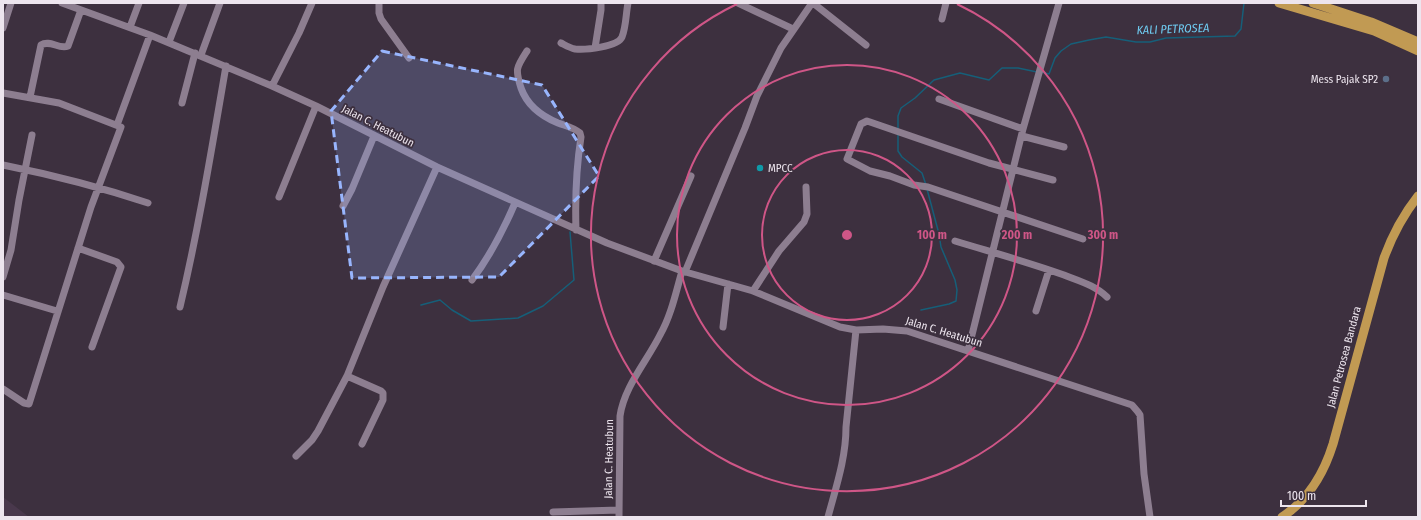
<svg xmlns="http://www.w3.org/2000/svg" width="1421" height="520" viewBox="0 0 1421 520" font-family="'Fira Sans Condensed',sans-serif">
<style>
.built{fill:#49384c}
.lines{fill:none;stroke-linecap:round;stroke-linejoin:round}
.stream{stroke:#165f79;stroke-width:1.5}
.minor{stroke:#8d7e90;stroke-width:7}
.major{stroke:#c19a53;stroke-width:9}
.marked{fill:#98b5fd;fill-opacity:0.2;stroke:#98b5fd;stroke-width:3;stroke-dasharray:8 5;stroke-linejoin:round}
.ring{fill:none;stroke:#cf5687;stroke-width:2}
.service-dot{fill:#5c6f8a;stroke:#3d303f;stroke-width:1.5}
.culture-dot{fill:#0f9aa8;stroke:#3d303f;stroke-width:1.5}
.labels{text-anchor:middle;dominant-baseline:central;stroke-width:3.5;stroke-linejoin:round;paint-order:stroke}
.poi-label{font-size:11px;fill:#ede5ee;stroke:#3d303f;text-anchor:end}
.street-label{font-size:11px;fill:#ede5ee;stroke:#3d303f}
.water-label{font-size:12px;font-style:italic;fill:#6fcdf3;stroke:#3d303f}
.centre{fill:#cf5687;stroke:#3d303f;stroke-width:2}
.ring-label{font-size:12px;text-anchor:middle;font-weight:bold;fill:#cf5687;stroke:#3d303f;stroke-width:3.5;stroke-linejoin:round;paint-order:stroke}
</style>
<rect width="100%" height="100%" fill="#3d303f"/>
<path class="built" d="M3 497 29 517H3Z"/>
<g class="lines">
<path class="stream" d="M1041 72 1049 74 1055 58 1061 51 1071 44 1089 40 1106 37 1136 42H1150L1166 38 1235 36 1241 29 1244 3
M898 128V116L901 108 915 98 934 80 960 73 989 80 1002 68H1018L1037 72
M898 134V151L902 157 922 173 926 185
M421 305 440 300 452 310 471 321 518 318 543 306 574 280 570 232
M921 310 949 304 956 301 957 290 955 280 941 247 939 234 927 189"/>
<path class="minor" d="M62 3 150 35 272 86 316 106 437 167 607 243 682 271 753 291 840 327 856 330 883 329 907 331 1132 405 1138 412 1140 415 1144 474 1150 517
M379 3V13L381 19 409 58
M738 3 793 29
M813 3 866 45
M942 19 946 3
M130 27 139 3
M3 28 11 3
M169 42 184 3
M561 43C565 45 570 48 575 49 585 50 618 47 622 37 626 27 626 13 628 3
M595 48 601 10V3
M527 51C516 68 515 69 521 88 527 105 541 116 558 123 566 126 573 127 580 133L581 137C576 169 575 198 576 230
M201 55 220 3
M272 86 299 33 312 3
M3 93 59 103 121 127 91 207 29 404 24 403 3 389
M30 97 41 45C50 39 59 50 68 46L81 10
M939 99 1023 129
M182 103 195 53
M117 125 150 35
M1022 136 1064 147
M3 165C53 175 100 187 148 203
M1053 180 989 163 870 122 867 121 861 124 847 159 870 171 890 176 914 185 928 187 1083 239
M279 197 316 106
M343 206 352 189 374 136
M955 241C991 252 1028 262 1064 275 1079 281 1095 285 1107 297
M78 248 117 262 121 267 92 347
M654 261 691 176
M685 272 745 128 757 96 781 48 812 3
M3 277 11 250 19 200 32 135
M472 280C490 256 503 231 515 203
M753 291 779 251 804 222 807 214 806 187
M3 295 57 311
M180 307C199 227 212 147 226 66
M1036 311 1049 270
M723 327 728 284
M968 351 1023 129 1059 3
M347 376 381 391 383 393V400L362 444
M296 456 312 440 318 431 347 376 383 287 437 167
M553 512 619 510
M619 517 620 416C624 387 647 361 660 335 671 316 676 292 682 271
M828 517C836 487 846 458 846 427L856 330"/>
<path class="major" d="M1279 3 1374 31 1418 51
M1313 3 1371 22 1418 42
M1282 517C1308 500 1324 473 1333 444L1384 258C1392 236 1403 215 1418 196"/>
</g>
<path class="marked" d="M382 51 542 85 599 176 499 277 352 278 331 111Z"/>
<g class="ring">
<circle cx="847" cy="235" r="85"/>
<circle cx="847" cy="235" r="170"/>
<path d="M957 4A256 256 0 1 1 737 4"/>
</g>
<circle class="service-dot" cx="1386" cy="79" r="4"/>
<circle class="culture-dot" cx="760" cy="168" r="4"/>
<g class="labels">
<g class="poi-label">
<text x="1378" y="79">Mess Pajak SP2</text>
<text x="768" y="168" text-anchor="start">MPCC</text>
</g>
<g class="street-label">
<text transform="translate(378 126) rotate(27)">Jalan C. Heatubun</text>
<text transform="translate(944 332) rotate(17)">Jalan C. Heatubun</text>
<text transform="translate(1344 357) rotate(-75)">Jalan Petrosea Bandara</text>
<text transform="translate(609 459) rotate(-89)">Jalan C. Heatubun</text>
</g>
<g class="water-label">
<text transform="translate(1173 29) rotate(-2)">KALI PETROSEA</text>
</g>
</g>
<circle cx="847" cy="235" r="6" class="centre"/>
<g class="ring-label">
<text x="932" y="239">100 m</text>
<text x="1017" y="239">200 m</text>
<text x="1103" y="239">300 m</text>
</g>
<rect width="1421" height="520" fill="none" stroke="#ede5ee" stroke-width="8"/>
<path d="M1281 500v6h85v-6" fill="none" stroke="#ede5ee" stroke-width="2"/>
<text x="1287" y="500" font-size="12" fill="#ede5ee" stroke="#3d303f" stroke-width="3" paint-order="stroke">100 m</text>
</svg>
